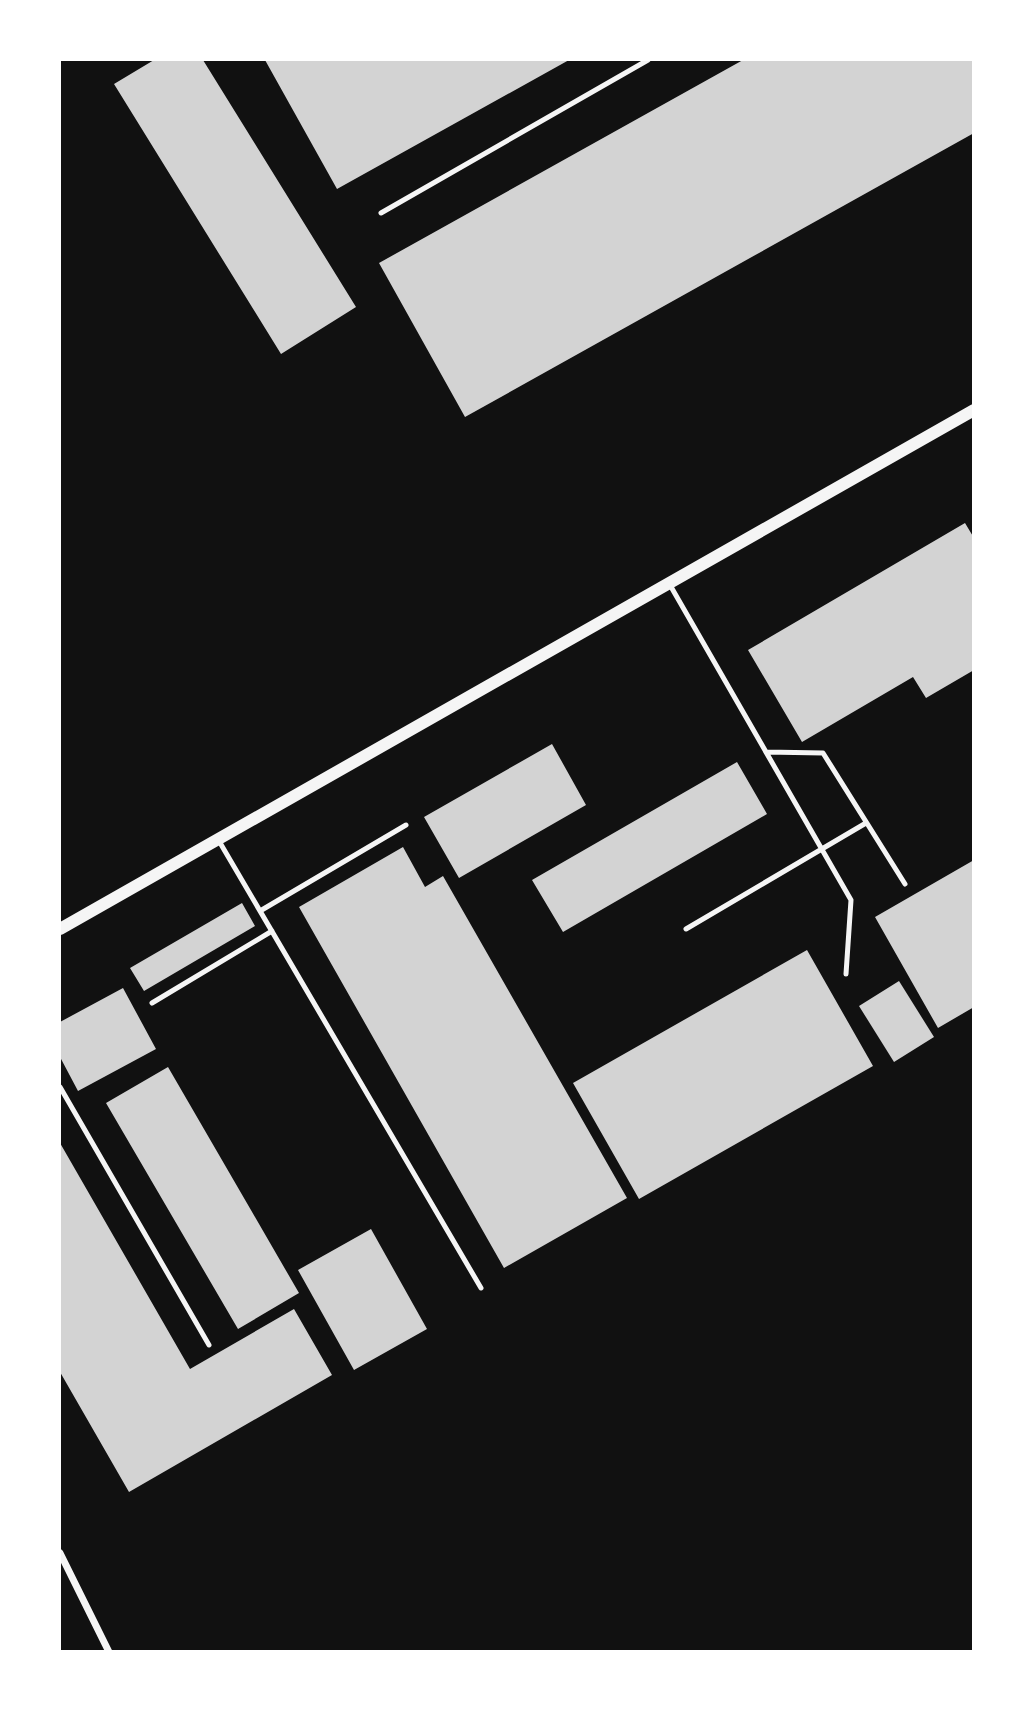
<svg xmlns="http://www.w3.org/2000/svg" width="1033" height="1711" viewBox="0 0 1033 1711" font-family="'Archivo Narrow',sans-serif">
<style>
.building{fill:#d3d3d3}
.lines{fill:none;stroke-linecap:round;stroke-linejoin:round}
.service{stroke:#f5f5f5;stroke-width:5}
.minor{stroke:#f5f5f5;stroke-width:7}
.tertiary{stroke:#f5f5f5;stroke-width:12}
</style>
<rect width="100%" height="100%" fill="#111"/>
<path class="building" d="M154 60H203L356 307 281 354 114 84Z
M265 60H569L337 189Z
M743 60H974V133L465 417 379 263Z
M965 523 974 538V670L926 698 913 677 802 742 748 650Z
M552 744 586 805 459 878 424 817Z
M737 762 767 814 563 932 532 880Z
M403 847 425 887 443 876 627 1198 504 1268 299 907Z
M974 860V1007L938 1028 875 917Z
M242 903 255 926 144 991 130 968Z
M807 950 873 1066 639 1199 573 1083Z
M899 981 934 1037 894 1062 859 1006Z
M123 988 156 1049 78 1091 60 1057V1022Z
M168 1067 299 1293 238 1329 106 1103Z
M60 1143 190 1369 294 1309 332 1375 129 1492 60 1372Z
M371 1229 427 1329 354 1370 298 1270Z"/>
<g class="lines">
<path class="service" d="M381 213 648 60
M670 585 851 900 846 974
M766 752 823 753 905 884
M219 841 481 1288
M260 911 406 825
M686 929 866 823
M152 1003 272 931
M60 1087 209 1345"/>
<path class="minor" d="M60 1553 109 1652"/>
<path class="tertiary" d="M60 929 974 410"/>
</g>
<rect width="1033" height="1711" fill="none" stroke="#ffffff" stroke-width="122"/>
</svg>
